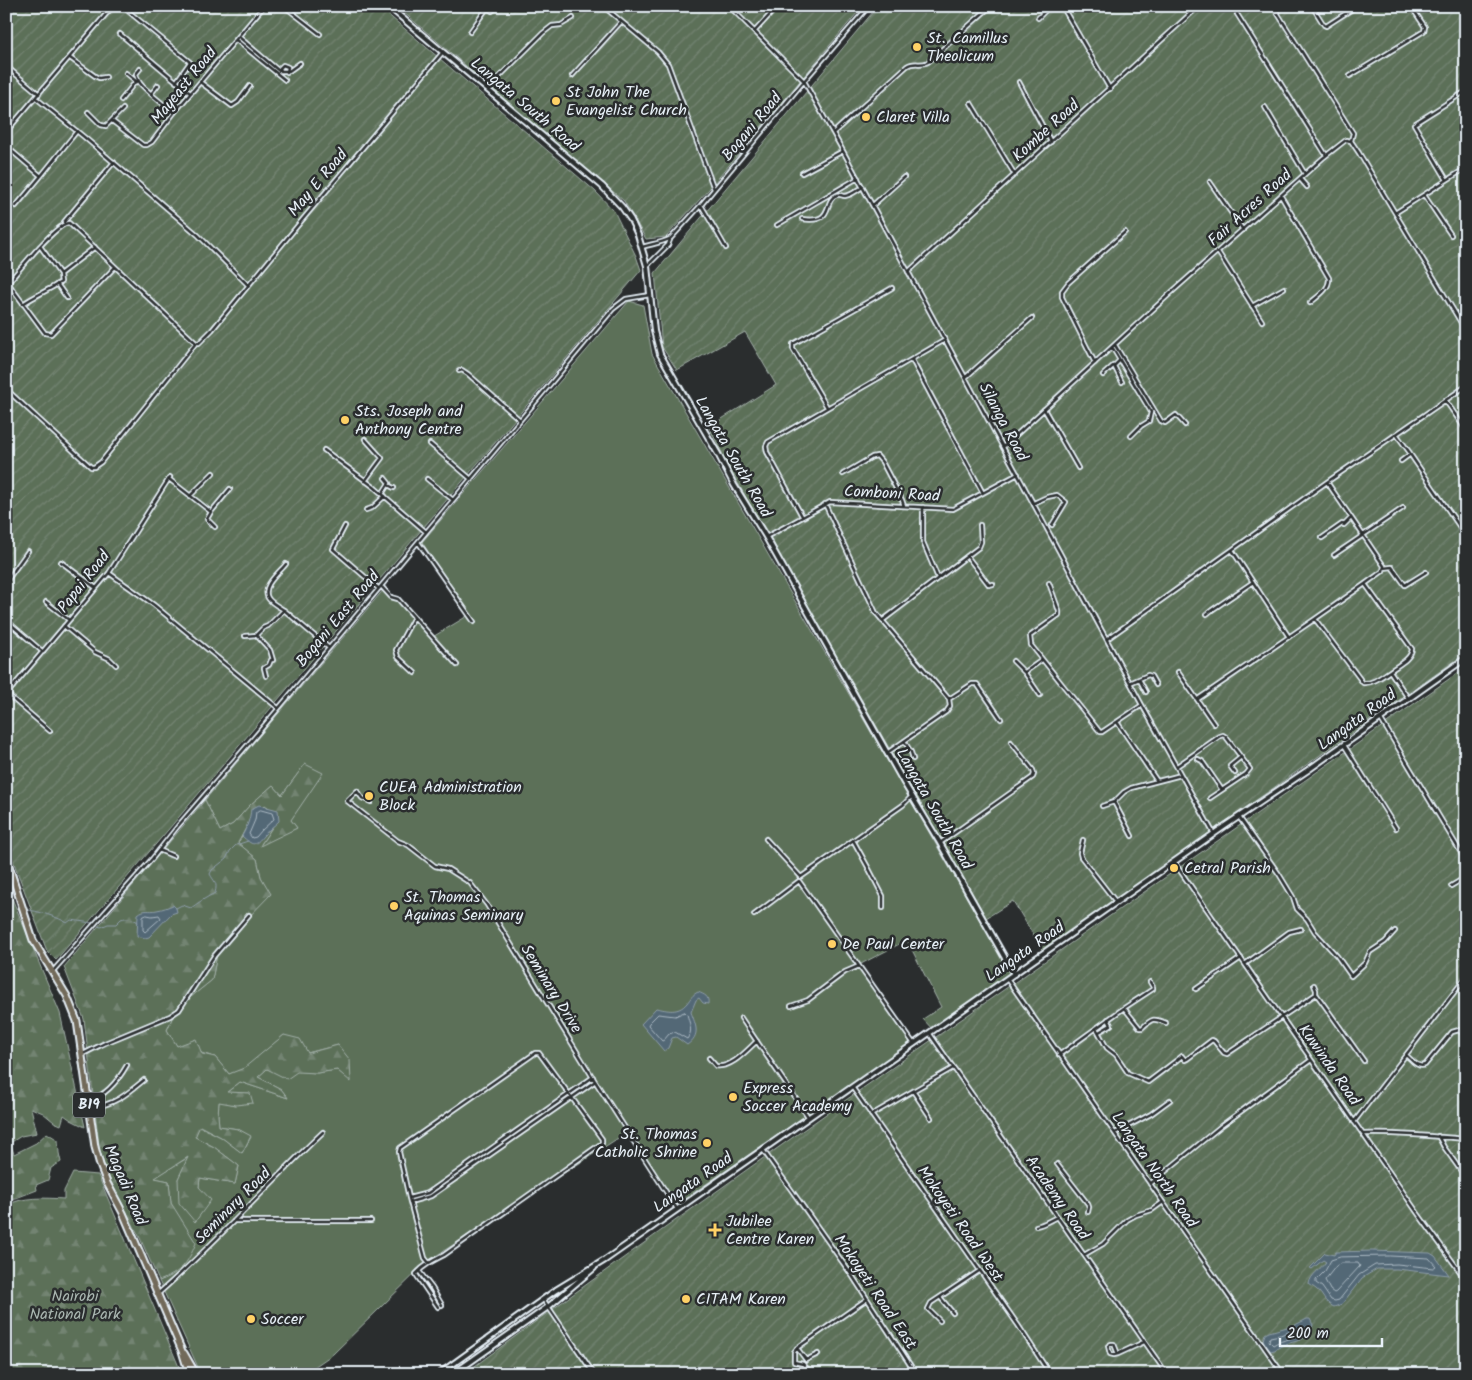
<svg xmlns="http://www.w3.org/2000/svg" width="1472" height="1380" viewBox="0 0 1472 1380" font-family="Kalam,sans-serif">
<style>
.green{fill:#5c6f59;stroke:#a2b0a8}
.forest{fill:url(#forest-firs);stroke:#a2b0a8}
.garden{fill:url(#garden-furrows);stroke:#a2b0a8}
.water{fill:#526776;stroke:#8e9eaa}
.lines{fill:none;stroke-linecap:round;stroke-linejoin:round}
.shore{stroke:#acbac4;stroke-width:1}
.stream{stroke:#8e9eaa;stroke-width:1}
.street-casing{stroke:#e8f1f8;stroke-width:6}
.secondary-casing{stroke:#e8f1f8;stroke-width:8}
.highway-casing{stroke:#e8f1f8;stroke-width:9}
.street{stroke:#2a2d2e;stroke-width:2.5}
.secondary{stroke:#2a2d2e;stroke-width:4}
.highway{stroke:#726b5a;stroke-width:5}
.poi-dot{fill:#ffd166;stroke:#2a2d2e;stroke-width:2}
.labels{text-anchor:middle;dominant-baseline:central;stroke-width:5;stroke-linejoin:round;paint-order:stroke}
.shield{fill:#2a2d2e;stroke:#afb6bb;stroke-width:1}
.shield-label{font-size:15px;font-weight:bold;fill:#e8f1f8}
.poi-label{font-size:16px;fill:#e8f1f8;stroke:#2a2d2e;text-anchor:start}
.street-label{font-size:16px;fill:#e8f1f8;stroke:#2a2d2e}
.park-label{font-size:16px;fill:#a9b6b0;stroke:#2a2d2e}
</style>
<defs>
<pattern id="forest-firs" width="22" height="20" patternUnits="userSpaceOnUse" patternTransform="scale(1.25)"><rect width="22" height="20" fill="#5c6f59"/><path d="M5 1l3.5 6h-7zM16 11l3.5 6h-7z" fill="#738472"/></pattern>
<pattern id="garden-furrows" width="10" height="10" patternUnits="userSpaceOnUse" patternTransform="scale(1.25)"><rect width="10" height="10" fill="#5c6f59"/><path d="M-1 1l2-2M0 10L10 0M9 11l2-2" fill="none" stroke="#738472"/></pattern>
</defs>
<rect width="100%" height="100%" fill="#2a2d2e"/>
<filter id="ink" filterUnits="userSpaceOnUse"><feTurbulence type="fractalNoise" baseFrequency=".02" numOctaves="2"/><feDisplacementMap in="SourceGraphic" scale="10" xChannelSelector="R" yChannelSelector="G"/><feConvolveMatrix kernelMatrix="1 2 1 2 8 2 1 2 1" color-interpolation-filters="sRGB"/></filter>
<g filter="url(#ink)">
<path class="green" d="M629 301 643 305 652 354 1011 974 934 1031 923 1019 941 1007 907 940 859 965 913 1042 677 1204 626 1133 428 1261 333 1354 304 1374H201L159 1281 171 1276V1203L169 1181 154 1178 189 1157 178 1179 195 1222 202 1211 199 1187 200 1178 235 1184 239 1166 214 1147 195 1137 199 1126 221 1137 242 1153 251 1137 238 1129 219 1126 218 1115 219 1101 236 1105 249 1093H226L240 1082 288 1098 281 1089 258 1077 267 1069 317 1073 337 1070 351 1081 338 1045 307 1053 284 1035 244 1069 229 1074 215 1057 177 1046 167 1030 176 1009 212 980 218 949 270 894 261 877 257 859 238 843 250 820 265 805 278 814 273 826 261 844 297 828 291 820 305 764 282 795 273 785 250 805 233 824 220 831 205 800 385 588 431 638 469 615 422 542Z"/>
<path class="forest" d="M305 764 323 773 291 820 297 828 260 846 273 826 278 814 265 805 250 820 238 843 257 859 261 877 271 894 218 949 212 980 176 1009 167 1030 177 1046 196 1039 202 1054 215 1057 229 1074 244 1068 284 1035 300 1039 308 1053 338 1045 350 1060 351 1082 337 1070 317 1073 297 1072 287 1079 267 1069 258 1077 281 1089 288 1098 240 1082 227 1092 250 1093 253 1103 236 1105 219 1102 218 1115 219 1126 238 1129 251 1136 242 1153 221 1137 200 1126 195 1137 214 1147 239 1166 235 1184 200 1178 199 1187 211 1200 195 1222 179 1203 178 1179 188 1157 155 1178 169 1181 171 1203 196 1243C187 1265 181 1272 159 1281L140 1238 101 1162 84 1019 64 967 205 800 220 831 233 824 250 805 273 785 282 795Z
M6 884 60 1013 85 1127 71 1120 64 1115 61 1125 54 1122 43 1113 31 1108 37 1133 21 1136 10 1143 14 1154 36 1143 47 1133 58 1140 59 1153 61 1162 51 1168 48 1180 36 1185 37 1190 16 1198 6 1199Z
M73 1173 98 1175 182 1374H6V1206C21 1196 47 1198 64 1199V1191Z"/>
<path class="garden" d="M6 6H378L595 191 614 211 636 256 641 270 168 830 56 960 47 951 6 842Z
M396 6H863L709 189 666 237 646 239 624 201Z
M878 6H1466V653L1205 836 1043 951 1013 901 986 918 731 471 709 427 776 385 745 332 677 370 662 347 655 273Z
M1466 667V1374H464C722 1183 986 1003 1249 819 1322 769 1394 718 1466 667Z"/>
<path class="water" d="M259 805 278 810 279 821C274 826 268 830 264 835 254 847 253 846 242 836 247 827 250 819 251 809Z
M173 905 176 908 177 912 171 914 149 937 145 938 137 936 138 914C145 908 149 912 157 910 163 909 168 907 173 905Z
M698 992C705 995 709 996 708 1004L703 1003 699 998 696 1000 691 1012C696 1026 701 1035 687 1045L676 1037 672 1038 668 1048 664 1051 641 1024 656 1008C667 1010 678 1014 687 1003 691 998 692 995 698 992Z
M1372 1251 1430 1253 1435 1256 1449 1275 1397 1269H1377L1362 1278 1342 1304 1334 1307C1323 1302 1324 1295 1316 1289 1314 1287 1311 1286 1309 1284 1310 1275 1321 1269 1326 1262L1323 1260 1312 1269 1310 1268 1325 1253 1334 1255 1336 1252Z
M1307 1319H1310L1313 1325C1307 1342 1297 1340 1283 1345 1279 1347 1276 1350 1271 1351L1267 1349 1263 1340 1265 1334 1269 1332 1295 1325Z"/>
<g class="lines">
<path class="shore" d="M261 810 272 813 274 819 262 830 256 837 252 838 249 834 255 820 256 812Z
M147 915 152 916 159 915 161 918 145 932 143 930V917Z
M685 1012 687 1014C689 1023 694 1031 687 1039L675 1032 669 1034 664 1040 662 1041 648 1025 649 1023 658 1014 675 1016Z
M1390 1256 1429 1258 1436 1266 1433 1268 1397 1264 1375 1265 1359 1275 1339 1300 1335 1301 1331 1300 1322 1287 1316 1283V1280L1325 1271 1331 1260 1340 1257Z
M1342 1263H1358L1360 1266 1336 1292 1334 1293 1330 1290 1325 1280 1336 1266Z
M1300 1328 1303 1329V1332C1295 1340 1282 1339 1273 1345L1269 1341 1270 1337 1280 1335Z"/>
<path class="stream" d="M176 908 182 905 191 908C199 902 207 897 215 893 218 882 214 882 210 874L212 870 226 859 230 851 236 845 248 841
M27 910C35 910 61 918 67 923L71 920 92 923
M98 926 101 927 108 924H116L121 919C127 917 132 918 138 922"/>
<defs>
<path id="street" d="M284 6 320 34
M484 6 492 11 499 6
M603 6 658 52 668 64 714 189
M729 6 804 81 843 151 1142 705 1214 834
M1062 6 1110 89
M1273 6 1353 133 1351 141
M1312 6 1324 25 1326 26 1357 6
M6 9 8 6
M128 11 190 62 176 82
M1237 14 1326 155
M1038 18 1050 6
M755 31 778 6
M470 32 487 8
M120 34 190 93
M239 37 279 71H289L300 63
M236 40 285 80
M70 58 95 76 99 78 106 77
M6 66 39 94
M140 69 136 74C138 84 145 88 151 94
M281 71 280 68 283 65 288 67 287 72
M126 73 137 82
M572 76 621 22
M1350 76 1424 31 1425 27 1411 6
M200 82 232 106 238 102 250 86
M1019 82 1051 142
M158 85 151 94 174 113
M487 89 543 33 552 26 561 25 573 18
M36 98 84 137 198 235 248 285
M121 100 136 81
M971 103 1015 175
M1265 107 1305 174
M88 112 101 125 106 126 123 109
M112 121 143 145H147L152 142 174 113 264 6
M6 132 113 6
M833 133 907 66C914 61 921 66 928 62L991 6
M6 146 41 176 16 206
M802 173 843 151
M41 176 77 131
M1300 179 1307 187
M1447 180 1414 124 1466 91
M1210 182 1243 230
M1424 195 1451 235
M1281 196 1329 278C1330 289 1318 296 1310 303
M701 205 726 248
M873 205 904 177
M1395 213 1466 168
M802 219C836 224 822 200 837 195 842 194 841 196 845 196 852 195 857 190 863 187
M64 222 114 162
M777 225 858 178
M642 247C652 244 662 243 671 238L701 205 804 81 869 6
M1218 252 1262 321
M648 265 668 245 670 240
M908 272 1199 6
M60 274 95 247
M8 283 45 333 51 334 115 267
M57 284 67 298
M6 285C17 273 56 223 69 223L196 343H199L212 330 303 219 443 52
M23 304C36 295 49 290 61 282L60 274 40 246
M1252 306 1284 288
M1115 345 1161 421 1165 423 1176 415 1185 425
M1112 347 1151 412 1149 421 1141 426 1131 436
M912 360 983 493
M1120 360 1114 366 1122 382
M1095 363 1062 297V291L1068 283 1125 232
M459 371 462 370 468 374 520 420
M1103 375 1113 366
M966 377 1032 318
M6 389 91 467H94L101 462 196 343
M1445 400 1466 430
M827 407 793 349V344L892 288
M1044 409 1078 468
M1397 435 1410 453 1409 455 1401 461
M365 439 382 458 365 481
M430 444 471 479
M1003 447 1173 291 1323 158 1346 140 1351 141 1359 153 1466 331
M324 450 374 487 426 532
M1410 454 1466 536
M843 474 872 457 877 456 882 462 902 500 904 506
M169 479 211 512 230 489
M427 479 453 500
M1327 482 1384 566 1383 571 1365 584 1412 649C1411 659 1398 665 1390 671L1408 698
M388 485 394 488
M382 494 389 483 385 478
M190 496 213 473
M1034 503 1047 497 1057 495 1066 502 1052 525
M825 504 876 613 949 699 950 706 946 712 887 753
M923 507V542L938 578
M366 510 372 508 385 496
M211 512 207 519 215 527
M802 516 767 452 766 446 768 442 945 340
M345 526 333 549 378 588
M766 537 830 502 953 509 1018 474
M1322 538 1342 524 1344 525 1351 518
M418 542 474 622
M1232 550 1289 637
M1334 555 1403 508
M967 556 989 585 993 584
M61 562 96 588
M1384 568 1392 567 1405 585 1426 572
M109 573 154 605 278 708
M6 582 28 551
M1049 583 1059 611V615L1030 636 1031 645 1100 732H1102L1142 705
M381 586 391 597 398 599 457 665
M46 602 69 620
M284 610C279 607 271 603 268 598 261 586 280 572 286 564
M1207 614 1212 610 1253 582
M414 617 396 650 398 657 415 673
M1315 619 1365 584
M6 620 43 652
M882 621 979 547 981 542 980 525
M64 626 95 652 110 659 116 665
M245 636 256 635
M1107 639 1327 482 1466 386
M1013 661 1025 673 1040 695
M1025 672 1042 660
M1178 672 1214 724
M266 676 264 668 269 665 271 660H273L270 650 256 635 263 628 268 626 284 610 329 648
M1139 679 1146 692
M6 681 13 687
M1130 683 1148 675 1151 676 1156 685
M7 694 50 731
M6 695 109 573 170 477
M949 699 972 684H977L1001 719
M1198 699 1315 619 1363 683C1373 684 1382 676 1390 671
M1380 718 1466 861
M1117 722 1157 781
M904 741 911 752 913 759
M1344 745 1396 828
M1198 759 1202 761 1222 790
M1177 766 1220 736 1223 735 1226 737 1250 769 1246 774 1210 798
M1235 773 1230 766 1241 757
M371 802 362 798 357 791 347 801 398 841 408 845 435 866 448 869 470 883 487 905 595 1081 677 1209
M1114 802 1132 836
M1102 806 1114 802 1124 792 1131 788 1181 775
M1239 817 1279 874 1293 897 1297 909 1307 919 1315 932 1337 956 1351 976 1365 963 1370 952 1385 942 1395 931
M766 839 801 877 903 805 912 796
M853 840 869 869 883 896V908
M1083 840 1080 853 1081 857 1116 902
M940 843 1033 777 1034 774 1033 770 1011 742
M159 850 173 856
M1174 862 1419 1215 1466 1280
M1451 886 1466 877
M754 915 799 881 914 1044
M1245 964 1289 932 1301 929
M53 971 152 859 178 826 258 733 613 309 626 299 650 295
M1007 979 1283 1374
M1314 985 1316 990V994
M1196 989 1241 958
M791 1006 808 1000 845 972 859 966
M1124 1008 1153 989V987L1150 982
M741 1018 809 1118
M1096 1028 1107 1048 1116 1055 1128 1073 1148 1082 1177 1060 1182 1056 1185 1060 1187 1059 1212 1040 1214 1041 1224 1053 1227 1054 1316 994 1317 995 1364 1061
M1099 1032 1111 1025 1108 1019
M930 1034 1167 1374
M83 1054 105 1043 170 1016 179 1010 214 956 249 915
M1059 1055 1124 1008 1140 1028H1142C1152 1018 1153 1018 1166 1023
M1406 1055C1412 1060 1417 1068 1425 1065L1452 1032 1459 1030 1466 1037
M709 1058 716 1066C732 1068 746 1051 757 1041
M852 1087 1018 1325 1050 1374
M913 1091 931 1118
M89 1101C107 1095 118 1081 127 1065
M90 1108C114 1105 126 1095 144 1080
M871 1115 953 1068
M1354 1122 1466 977
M1115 1133 1151 1114 1170 1100
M1364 1134C1398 1133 1432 1136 1466 1139
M1438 1136 1444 1147 1466 1178
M763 1150 853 1277 916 1374
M1057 1164 1088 1204 1089 1207 1088 1212
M1150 1184 1221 1126 1311 1060
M409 1198 428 1193 593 1077
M410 1202 431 1196 594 1082
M234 1221H371
M1036 1226C1044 1225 1050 1220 1057 1217
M1084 1255 1103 1244 1127 1220 1136 1215 1152 1210 1163 1202
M429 1263 425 1258 409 1198 399 1152 400 1148 531 1056 535 1053H539L602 1139V1143L444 1255C434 1260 424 1265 416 1274L417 1276 438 1307
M419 1271 432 1288 442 1305
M159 1293C216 1243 267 1185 323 1132
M940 1297 953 1313
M543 1299 594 1374
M940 1321 928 1309 931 1303 979 1271
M797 1348 806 1360 818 1354
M1118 1354 1114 1344H1111L1108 1346 1110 1354 1114 1355 1118 1354 1144 1342
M810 1372 803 1364 794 1362V1352L797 1348 867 1299"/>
<path id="secondary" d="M388 6 602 186 622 207 631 220 638 235 647 266 654 331 660 354 718 454 734 485 766 537 904 783 940 843 1014 974
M439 1374 556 1290 605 1260 1225 826 1308 770 1466 658
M453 1374 548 1307 594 1268"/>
<path id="highway" d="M6 857 33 940 67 996 77 1021 95 1147 100 1165 107 1183 123 1213 182 1351 189 1374
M184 1353 196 1374"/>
</defs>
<use href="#street" class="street-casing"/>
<use href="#secondary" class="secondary-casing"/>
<use href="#highway" class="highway-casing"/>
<use href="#street" class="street"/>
<use href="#secondary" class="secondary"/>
<use href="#highway" class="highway"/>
</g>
</g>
<g class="poi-dot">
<circle cx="917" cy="47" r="5"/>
<circle cx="556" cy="101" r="5"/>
<circle cx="866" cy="117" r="5"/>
<circle cx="345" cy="420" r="5"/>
<circle cx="369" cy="796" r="5"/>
<circle cx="1174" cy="868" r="5"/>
<circle cx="394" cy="906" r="5"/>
<circle cx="832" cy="944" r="5"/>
<circle cx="733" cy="1097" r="5"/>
<circle cx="707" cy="1143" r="5"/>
<path d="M712.5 1222.5h5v5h5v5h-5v5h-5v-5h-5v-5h5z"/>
<circle cx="686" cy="1299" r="5"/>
<circle cx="251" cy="1319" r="5"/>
</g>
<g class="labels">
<rect class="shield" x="73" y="1092.5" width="32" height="25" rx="4"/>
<g class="shield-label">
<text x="89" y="1105">B19</text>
</g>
<g class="poi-label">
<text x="927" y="38">St. Camillus<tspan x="927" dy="18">Theolicum</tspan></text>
<text x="566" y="92">St John The<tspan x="566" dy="18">Evangelist Church</tspan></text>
<text x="876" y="117">Claret Villa</text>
<text x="355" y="411">Sts. Joseph and<tspan x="355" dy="18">Anthony Centre</tspan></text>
<text x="379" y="787">CUEA Administration<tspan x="379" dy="18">Block</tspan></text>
<text x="1184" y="868">Cetral Parish</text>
<text x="404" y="897">St. Thomas<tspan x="404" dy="18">Aquinas Seminary</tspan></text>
<text x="842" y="944">De Paul Center</text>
<text x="743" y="1088">Express<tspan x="743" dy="18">Soccer Academy</tspan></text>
<text x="697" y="1134" text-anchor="end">St. Thomas<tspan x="697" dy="18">Catholic Shrine</tspan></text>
<text x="726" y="1221">Jubilee<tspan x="726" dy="18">Centre Karen</tspan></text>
<text x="696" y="1299">CITAM Karen</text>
<text x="261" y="1319">Soccer</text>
</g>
<g class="street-label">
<text transform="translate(184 86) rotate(-51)">Mayeast Road</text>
<text transform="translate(525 105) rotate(40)">Langata South Road</text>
<text transform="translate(752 127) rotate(-50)">Bogani Road</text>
<text transform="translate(1046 131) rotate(-42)">Kombe Road</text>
<text transform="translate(318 183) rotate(-50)">May E Road</text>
<text transform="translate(1250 208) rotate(-42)">Fair Acres Road</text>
<text transform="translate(1003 422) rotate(62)">Silanga Road</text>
<text transform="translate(733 457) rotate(60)">Langata South Road</text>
<text transform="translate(892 494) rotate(3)">Comboni Road</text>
<text transform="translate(84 582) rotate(-52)">Papai Road</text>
<text transform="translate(338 619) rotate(-50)">Bogani East Road</text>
<text transform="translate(1357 720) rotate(-36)">Langata Road</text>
<text transform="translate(934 809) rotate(60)">Langata South Road</text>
<text transform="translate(1025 952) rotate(-35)">Langata Road</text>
<text transform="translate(551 989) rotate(58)">Seminary Drive</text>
<text transform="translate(1329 1065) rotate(55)">Kuwinda Road</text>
<text transform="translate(1154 1170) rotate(55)">Langata North Road</text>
<text transform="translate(693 1183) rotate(-35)">Langata Road</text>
<text transform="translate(125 1185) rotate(67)">Magadi Road</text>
<text transform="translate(1057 1198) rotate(55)">Academy Road</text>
<text transform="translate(233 1206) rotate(-45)">Seminary Road</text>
<text transform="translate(960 1224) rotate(55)">Mokoyeti Road West</text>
<text transform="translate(875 1292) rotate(56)">Mokoyeti Road East</text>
</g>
<g class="park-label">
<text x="75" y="1296">Nairobi<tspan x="75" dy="18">National Park</tspan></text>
</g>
</g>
<rect width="1472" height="1380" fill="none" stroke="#2a2d2e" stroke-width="25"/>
<rect x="12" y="12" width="1447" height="1355" fill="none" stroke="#e8f1f8" stroke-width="2" filter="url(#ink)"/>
<path d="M1280 1338v8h102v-8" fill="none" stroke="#e8f1f8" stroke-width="2.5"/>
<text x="1287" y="1338" font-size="15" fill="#e8f1f8" stroke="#2a2d2e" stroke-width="4" paint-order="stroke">200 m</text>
</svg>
